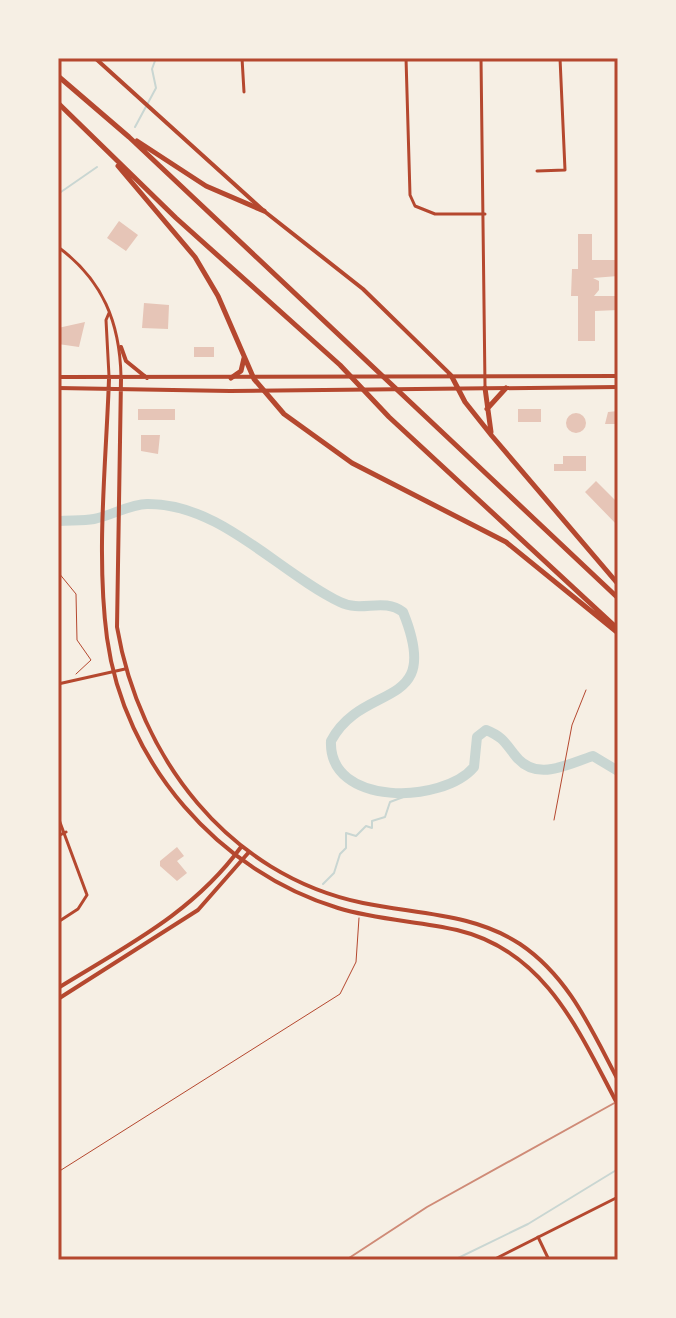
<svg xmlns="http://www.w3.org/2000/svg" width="676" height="1318" viewBox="0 0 676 1318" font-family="Overpass,sans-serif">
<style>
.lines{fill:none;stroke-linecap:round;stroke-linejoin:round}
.stream{stroke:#c9d6d2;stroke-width:2}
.river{stroke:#c9d6d2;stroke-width:10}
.building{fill:#e6c5b7}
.path{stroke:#b5482f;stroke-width:1}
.service{stroke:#b5482f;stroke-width:1}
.minor{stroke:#b5482f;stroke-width:3}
.tertiary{stroke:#b5482f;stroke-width:3}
.secondary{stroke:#b5482f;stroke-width:4}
.motorway{stroke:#b5482f;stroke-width:5}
.rail{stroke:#cf8b77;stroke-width:2}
.neatline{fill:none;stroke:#b5482f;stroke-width:3}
</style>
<rect width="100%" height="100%" fill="#f6efe4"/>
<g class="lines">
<path class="stream" d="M135 127 156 88 152 69 156 58
M58 194 97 167
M323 884 334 873 340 854 346 848V833L356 836 366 826 372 828V821L385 817 390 802 422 790
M454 1260 528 1224 618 1169"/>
<path class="river" d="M58 521C70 520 83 521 94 519 111 516 130 504 147 504 220 503 278 572 340 602 362 613 383 597 403 612 444 713 363 680 331 741 328 807 443 804 474 767L477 737 486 730C501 736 504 741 514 754 535 783 565 765 593 756L618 771"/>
</g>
<path class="building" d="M119 221 138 235 126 251 107 238Z
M578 234H592V260H618V276L593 278 599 281V290L594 296H618V310L595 311V341H578V296H571L572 269H578Z
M144 303 169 305 168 329 142 328Z
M85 322 79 347 58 344V328Z
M194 347H214V357H194Z
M138 409H175V420H138Z
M518 409H541V422H518Z
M618 411V424H605L608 412Z
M566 423a10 10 0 1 1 20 0a10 10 0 1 1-20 0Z
M141 435H160L158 454 141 451Z
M563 456H586V471H554V464H563Z
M596 481 618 503V526L585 492Z
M177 847 184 856 177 861 187 873 177 881 160 866V861Z"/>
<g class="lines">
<path class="path" d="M58 572 76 594 77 640 91 660 76 674"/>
<path class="service" d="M554 820 572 725 586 690
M58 1172 340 994 356 962 359 918"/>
<path class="minor" d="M242 58 244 92
M406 58 410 195 415 206 435 214H485
M537 171 565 170 560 58
M58 817 87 895 78 909 58 922
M58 836 66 832
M538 1237 549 1260"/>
<path class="tertiary" d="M481 58 485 386
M58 247C103 280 120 323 121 377
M109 376 106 320 109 313
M58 684 125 669
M493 1260 618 1197"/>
<path class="secondary" d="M95 58 264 211 363 289 451 375
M121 347 126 361 147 378
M58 377 618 376
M109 379C106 464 96 554 107 638 124 763 219 872 338 908 377 920 418 921 457 930 546 951 579 1032 618 1105
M121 379 117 627C139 757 228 875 363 903 416 914 473 913 520 944 569 977 591 1029 618 1080
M58 388 230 391 618 387
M58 988C126 946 193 913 241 847
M58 999 198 910 249 852"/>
<path class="motorway" d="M58 76 129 137 618 598
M58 103 176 218 340 365 389 417 618 629
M137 141 206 186 264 211
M118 166 195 257 218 296 254 379 284 414 352 463 506 542 618 633
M452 377 465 402 492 436 618 584
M231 378 241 371 244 358
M485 388 491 432
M487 409 506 388"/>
<path class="rail" d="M346 1260 427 1207 618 1101"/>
</g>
<rect width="676" height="1318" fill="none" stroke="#f6efe4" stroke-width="120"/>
<rect x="60" y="60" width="556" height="1198" class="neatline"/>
</svg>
